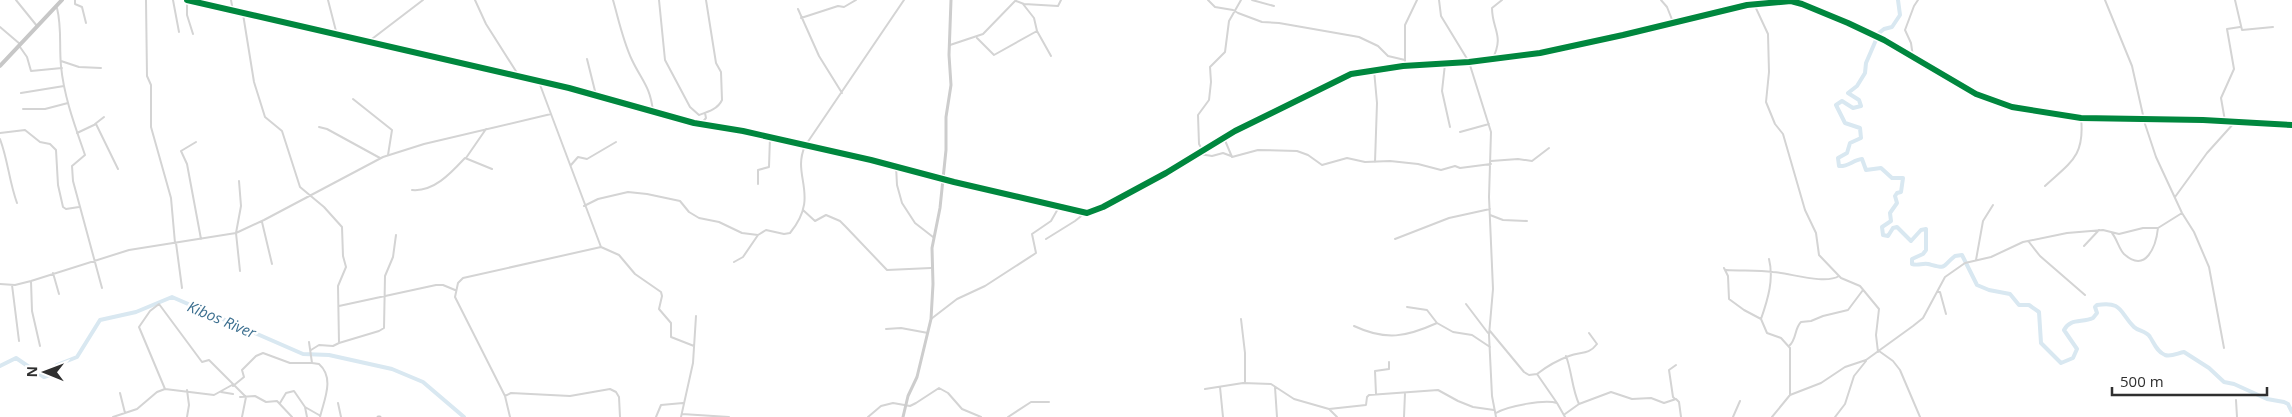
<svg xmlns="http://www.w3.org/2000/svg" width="2292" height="417" viewBox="0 0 2292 417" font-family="'Open Sans',sans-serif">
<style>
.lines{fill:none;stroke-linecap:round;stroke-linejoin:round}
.river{stroke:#d9e8f1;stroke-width:4}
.street{stroke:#d4d4d4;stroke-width:2}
.secondary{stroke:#cdcdcd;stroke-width:3}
.primary{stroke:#c7c7c7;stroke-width:4}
.cycleway-casing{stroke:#fff;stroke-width:9}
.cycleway{stroke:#00873e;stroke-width:6}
.labels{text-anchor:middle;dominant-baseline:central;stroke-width:5;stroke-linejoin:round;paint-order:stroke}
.water-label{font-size:15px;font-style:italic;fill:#3d7090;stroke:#fff}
</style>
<rect width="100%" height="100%" fill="#fff"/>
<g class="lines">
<path class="river" d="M1898 0 1900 15 1892 27 1884 29 1879 33 1866 63 1865 73 1857 86 1848 93 1859 100 1861 106 1853 108 1842 101 1836 105 1845 123 1860 128 1861 138 1850 143 1847 153 1838 158 1839 166C1848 167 1853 160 1862 159L1866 170 1881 168 1892 178H1903L1901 192 1897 193 1895 196 1897 203 1890 213 1891 221 1882 227 1883 235 1888 236 1893 228 1897 227 1911 241 1921 230 1926 229V250L1923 254 1912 259V264C1918 266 1922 263 1928 264 1948 269 1940 268 1955 256L1962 255 1977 285 1989 290 2010 294 2019 305H2029L2039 312 2041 343 2061 363 2073 358 2077 349 2064 330C2070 318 2082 323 2093 318L2097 313 2095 307 2097 305C2123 301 2119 312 2134 327 2138 331 2147 331 2150 337 2154 343 2157 352 2165 355 2171 357 2178 353 2184 352L2209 368 2224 382 2234 384 2267 399 2284 402 2288 404 2292 412
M0 366 16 358 44 377 50 375 57 365 77 357 100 320 136 312 172 297 303 354 329 355 392 369 423 382 464 417"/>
<path class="street" d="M16 0 37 26
M75 0V4L82 7 86 23
M146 0 147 76 151 85V127L171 198 175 243
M173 0 179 32
M187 0 569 88 694 123 743 131 871 160 954 182 1087 213 1103 207 1166 173 1235 131 1351 74 1403 66 1469 62 1540 53 1623 35 1747 5 1791 1 1802 4 1848 23 1884 40 1976 94 2012 107 2081 118 2203 120 2292 125
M187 0V15L193 34
M231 0 233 11
M328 0 337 35
M475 0 486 24 519 76
M613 0C619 21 623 41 632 60 642 81 650 86 653 111
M659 0 665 60 690 107 699 115C708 112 718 109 722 100L721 72 716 63 706 0
M1208 0 1215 7 1233 10 1238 13 1262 22 1279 23 1359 37 1378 46 1388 56 1405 60V66
M1252 0 1274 6
M1439 0 1441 16 1469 62 1491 132 1489 197 1493 289 1489 335 1492 396 1496 417
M1661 0 1667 7 1673 22
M2105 0 2132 66 2145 124 2156 157 2182 213 2194 232 2209 267 2224 348
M2235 0 2242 30 2273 27
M1016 1 1024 4 1058 6 1061 0
M1023 4 1034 18 1037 31 1051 56
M1754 4 1768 34 1769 72 1766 102 1775 124 1783 134 1805 210 1816 233 1819 255 1841 278 1860 286 1879 309 1876 335 1878 352
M57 8C62 28 59 46 61 66 64 97 75 126 85 155L72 166 73 181 102 288
M798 9 819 56 842 93
M243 14 254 82 265 117 282 131 300 187 324 207 342 227 343 256 346 267 338 286 339 343 333 346 319 345 311 350
M801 18 838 6 844 7 856 0
M0 27 20 44
M977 38 994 55 1037 31
M368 42 423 0
M950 45 983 34 1016 0
M20 47 27 57 31 71 62 68
M1913 57 1911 43 1905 30 1914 6 1918 0
M587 59 596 95
M1405 60V25L1417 0
M1492 60C1505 35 1492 30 1492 8L1502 0
M61 61 79 67 101 68
M1445 64 1442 91 1450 127
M1374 70 1377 103 1375 162
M21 93 64 86
M353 99 392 130 388 155
M23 109H45L68 103
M551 114 601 247 619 255 635 274 661 292 662 296 659 309 671 323V337L694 346
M2225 121 2221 98 2234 69 2227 29 2240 27
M95 124 104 117
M701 124 706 118 705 113
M319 127 327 129 380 158
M1460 132 1489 124
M0 133 25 130 40 142 50 144 56 150 58 185 63 207 66 209 79 207
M77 133 96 124 118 169
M1224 138 1232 157 1258 150 1297 151 1308 155 1322 165 1347 158 1365 162 1390 161 1418 164 1441 170 1455 166 1460 168 1491 164
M0 139C8 160 9 181 17 203
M196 142 181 151 187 164 201 239
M1203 151 1199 144 1198 115 1209 100 1211 82 1210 67 1225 52 1229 21 1241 0
M1199 154 1212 156 1223 153 1231 156
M466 158 486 129
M1491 161 1518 159 1532 161 1549 148
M571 165 578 157 587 159 616 142
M896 166 897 185 902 203 915 223 933 237
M239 181 241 206 236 233 240 271
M758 184V170L769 167 770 137
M2045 186C2071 162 2085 156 2081 118
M412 190C434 192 451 173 465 158L492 169
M2175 197 2207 153 2234 123
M584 206 598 199 628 192 647 194 680 201 689 212 699 218 719 222 742 233 758 235 766 230 784 234 790 233C821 195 791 177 805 146L904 0
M803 210 815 221 826 215 840 221 846 227 887 270 931 268
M1490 215 1503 220 1527 221
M262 222 272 264
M2112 233C2117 239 2119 249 2124 254 2146 274 2156 246 2158 228
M1046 239 1075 221 1085 213
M1395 239 1449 218 1490 209
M2029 242 2040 256 2085 295
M176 243 182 288
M2084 246 2099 230
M1976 260 1983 221 1993 205
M734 262 743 257 758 235
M1724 268 1728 276 1729 299 1744 310 1761 319 1767 333 1781 338 1790 348V395
M1726 270C1742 271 1758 270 1773 272 1790 273 1825 285 1839 276
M53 273 59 294
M31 281 32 311 40 346
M0 284 15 285 31 281 129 250 236 233 264 220 383 157 424 144 551 114 539 82
M12 285 19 341
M1937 292H1940L1946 314
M1466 304 1488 333
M339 306 436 285H443L455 290
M1407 307 1427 310 1437 323
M931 319 957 299 985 286 1036 253 1032 234 1051 221 1059 207
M1241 319 1245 353V383
M1761 319C1768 299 1774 279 1769 259
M1354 326C1386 341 1406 337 1437 323L1453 332 1472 335 1490 347
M886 329 901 328 928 333
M1490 331 1524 372 1529 375 1537 374
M309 342 312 363 319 364C335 378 324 400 320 417
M339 343 379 331 384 328 385 276 393 257 396 235
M1789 346C1797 339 1794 329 1801 322L1811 321 1823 316 1848 310 1863 290
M1879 351 1893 361 1900 370 1920 417
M1566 356C1572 372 1572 389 1579 404
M233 386 244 377 242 370 256 356 263 353 290 363H312
M1220 387 1223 417
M1275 387 1277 417
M165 389 139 327 150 311 159 304 202 362 209 360 246 397
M1205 389 1243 383 1271 384 1294 399 1329 409 1366 405 1367 397 1369 395 1438 390 1458 401 1473 407 1494 410
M221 392 233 394
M120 393 125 413
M1376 394 1375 371 1389 369V362
M505 396 511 393 570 396 610 389 616 392 619 397 620 417
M240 397 255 396 266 402 277 401 292 417
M1675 399 1673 397 1669 370 1676 365
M2236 400 2237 417
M280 403 286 393 294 391 305 407 319 415
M338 403 341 417
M1557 403 1537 374C1546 367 1558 360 1569 356 1580 351 1588 356 1597 344L1589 333
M305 407 307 417
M1330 410 1337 417
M1496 413C1507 406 1545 399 1557 403L1565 417
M682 414 729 417
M1565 414 1579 404 1611 392 1632 399 1651 398 1664 403 1676 399 1679 402 1681 417
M113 417 137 409 157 392 165 389 214 395 232 385
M187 417 189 405 187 390
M242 417 246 397
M510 417 505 396 455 297 458 283 463 278 601 247
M656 417 661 405 683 403
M681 417 693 363 696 316
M868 417 881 406 893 403 910 406 916 403 939 388 948 393 962 409 981 417
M1008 417 1031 402H1049
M1404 417 1405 393
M1733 417 1740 401
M1772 417 1790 395 1821 383 1845 367 1866 360 1913 326 1923 318 1945 277 1965 263 1991 257 2023 242 2067 233 2103 230 2119 234 2143 228H2158L2182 213
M1835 417 1845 404 1854 376 1866 361"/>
<path class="secondary" d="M378 417H380
M903 417 908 396 917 377 931 319 933 284 932 248 940 208 946 150V117L951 85 949 55 951 0"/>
<path class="primary" d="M0 66 62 0"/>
<defs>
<path id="cycleway" d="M187 0 569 88 694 123 743 131 871 160 954 182 1087 213 1103 207 1166 173 1235 131 1351 74 1403 66 1469 62 1540 53 1623 35 1747 5 1791 1 1802 4 1848 23 1884 40 1976 94 2012 107 2081 118 2203 120 2292 125"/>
</defs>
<use href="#cycleway" class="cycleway-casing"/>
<use href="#cycleway" class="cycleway"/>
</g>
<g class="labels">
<g class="water-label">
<text transform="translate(222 319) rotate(23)">Kibos River</text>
</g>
</g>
<g transform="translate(45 372) rotate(271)" stroke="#ffffff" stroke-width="4" paint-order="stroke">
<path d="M0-4L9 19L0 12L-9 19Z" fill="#2f2f2f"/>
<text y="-8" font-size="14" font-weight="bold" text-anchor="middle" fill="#2f2f2f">N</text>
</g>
<path d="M2112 387v8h155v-8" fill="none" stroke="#2f2f2f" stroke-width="2.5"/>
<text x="2120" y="387" font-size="15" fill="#2f2f2f" stroke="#ffffff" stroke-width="4" paint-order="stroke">500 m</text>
</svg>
